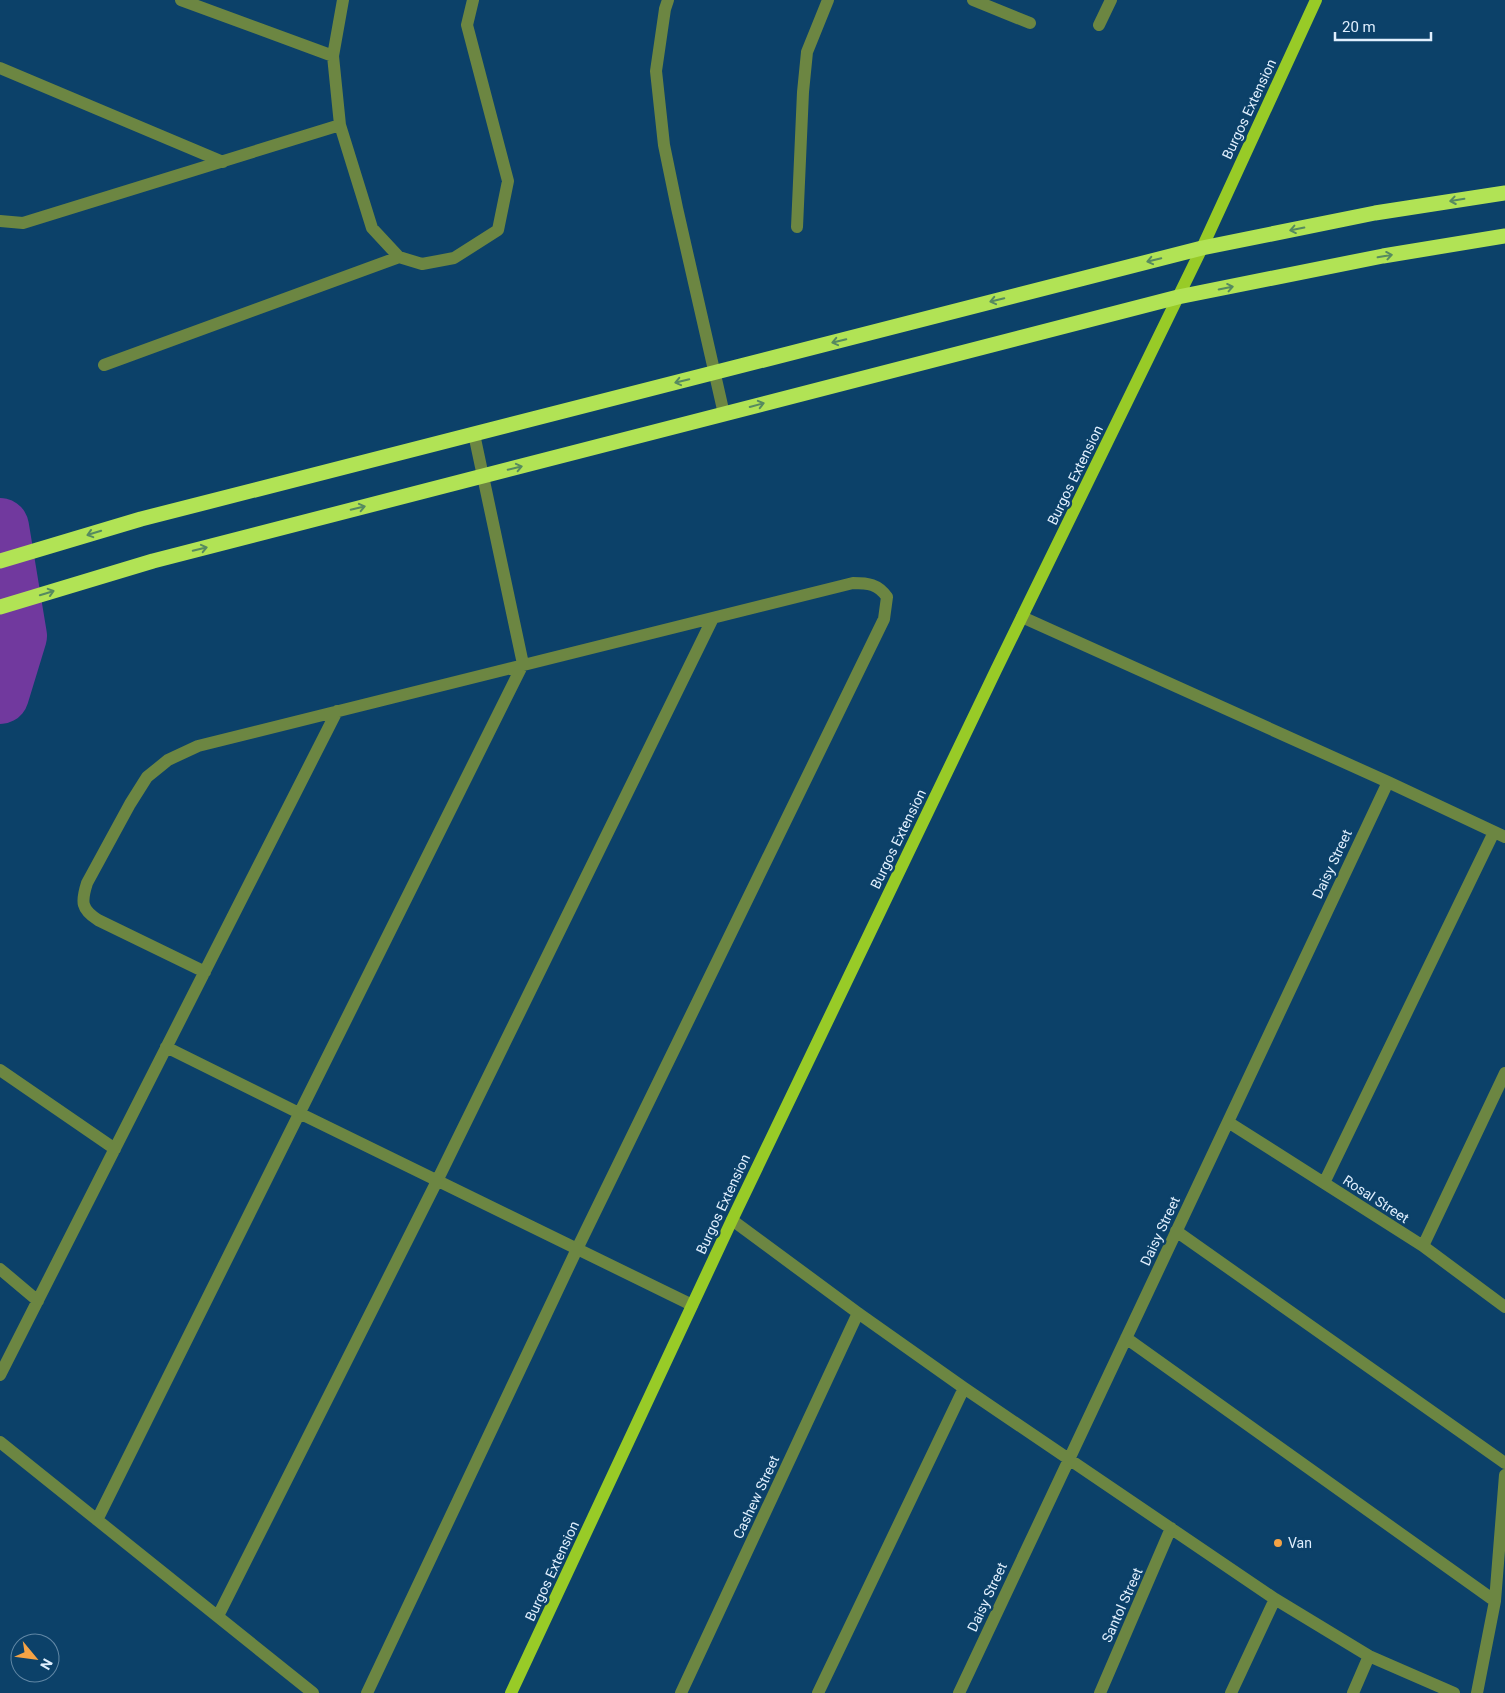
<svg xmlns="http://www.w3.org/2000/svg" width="1505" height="1693" viewBox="0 0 1505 1693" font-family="Roboto,sans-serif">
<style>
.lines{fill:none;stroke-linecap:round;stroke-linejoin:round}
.river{stroke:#71399e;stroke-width:58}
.minor{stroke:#6c8642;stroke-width:12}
.major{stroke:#98cb27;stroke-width:12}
.highway{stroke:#b1e355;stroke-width:15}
.oneway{stroke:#568a60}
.poi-dot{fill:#f5a345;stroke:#0c4169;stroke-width:2}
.labels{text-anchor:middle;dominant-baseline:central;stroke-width:5;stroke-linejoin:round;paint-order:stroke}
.street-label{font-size:14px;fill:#e0effe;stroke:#0c4169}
.poi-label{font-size:14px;fill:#e0effe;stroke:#0c4169;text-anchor:start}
</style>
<rect width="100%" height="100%" fill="#0c4169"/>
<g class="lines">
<path class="river" d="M0 527 18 636 0 695"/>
<path class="minor" d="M181 0 333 56
M343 0 333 56 340 125 372 228 399 257 422 264 454 258 498 230 508 181 467 25 473 0
M668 0 665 9 656 71 664 145 677 208 724 414
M973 0 1030 23
M1099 25 1111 0
M0 68 223 162
M0 221 23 223 340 125
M797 227 803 92 807 52 828 0
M104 365 399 257
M1022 617 1388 782 1505 837
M205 972 98 920C81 909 81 902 87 883L130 804 147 777 168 760 198 746 853 583C868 583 878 584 887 597L884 619 577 1249 367 1693
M166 1047 299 1113 692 1305
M0 1070 115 1149
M1228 1122 1423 1246 1505 1307
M1324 1183 1494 832
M732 1220 858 1313 964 1388 1275 1599 1369 1656 1454 1693
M1176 1231 1505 1463
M1423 1246 1505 1073
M0 1269 38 1301
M1126 1338 1495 1601
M0 1375 337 711
M0 1442 313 1693
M97 1520 523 664 474 434
M218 1616 437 1181 713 618
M681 1693 858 1313
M818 1693 964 1388
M959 1693 1388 782
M1100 1693 1171 1528
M1231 1693 1275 1599
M1353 1693 1369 1656
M1477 1693 1495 1601 1505 1475"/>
<path class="major" d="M511 1693 732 1220 996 670 1202 248 1316 0"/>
<path class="highway" d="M0 561 141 519 1202 248 1375 213 1505 193
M0 607 153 561 1178 297 1383 256 1505 236"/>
</g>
<defs><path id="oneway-shaft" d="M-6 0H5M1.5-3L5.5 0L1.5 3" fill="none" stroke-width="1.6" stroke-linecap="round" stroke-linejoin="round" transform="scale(1.25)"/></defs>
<g class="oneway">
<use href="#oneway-shaft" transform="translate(1457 200) rotate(171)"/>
<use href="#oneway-shaft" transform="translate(1297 229) rotate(169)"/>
<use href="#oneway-shaft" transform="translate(1385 256) rotate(-10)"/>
<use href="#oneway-shaft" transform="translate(1154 260) rotate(166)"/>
<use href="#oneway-shaft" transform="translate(1226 288) rotate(-11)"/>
<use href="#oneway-shaft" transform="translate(997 300) rotate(166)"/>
<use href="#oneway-shaft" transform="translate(839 341) rotate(166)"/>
<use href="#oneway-shaft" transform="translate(682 381) rotate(166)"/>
<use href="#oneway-shaft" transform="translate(757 405) rotate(-15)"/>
<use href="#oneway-shaft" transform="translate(515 468) rotate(-14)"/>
<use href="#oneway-shaft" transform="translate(358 508) rotate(-14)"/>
<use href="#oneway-shaft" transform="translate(94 533) rotate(163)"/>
<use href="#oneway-shaft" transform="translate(200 549) rotate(-14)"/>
<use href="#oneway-shaft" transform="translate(47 593) rotate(-17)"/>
</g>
<circle class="poi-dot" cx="1278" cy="1543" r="5"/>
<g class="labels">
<g class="street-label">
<text transform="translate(1249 109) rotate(-65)">Burgos Extension</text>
<text transform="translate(1075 475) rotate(-64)">Burgos Extension</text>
<text transform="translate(898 839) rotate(-64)">Burgos Extension</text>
<text transform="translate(1332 864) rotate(-65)">Daisy Street</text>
<text transform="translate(1376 1199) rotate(33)">Rosal Street</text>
<text transform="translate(723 1204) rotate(-65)">Burgos Extension</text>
<text transform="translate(1160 1231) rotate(-65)">Daisy Street</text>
<text transform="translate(756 1497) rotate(-65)">Cashew Street</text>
<text transform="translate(552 1571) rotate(-65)">Burgos Extension</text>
<text transform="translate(987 1597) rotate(-65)">Daisy Street</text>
<text transform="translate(1122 1605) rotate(-66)">Santol Street</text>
</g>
<g class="poi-label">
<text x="1288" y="1543">Van</text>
</g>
</g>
<g transform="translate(35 1658) rotate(119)"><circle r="24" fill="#0c4169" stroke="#6187a5"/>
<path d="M0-4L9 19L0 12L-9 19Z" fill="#f5a345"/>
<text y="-8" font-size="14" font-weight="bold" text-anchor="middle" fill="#e0effe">N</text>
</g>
<path d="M1335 32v8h96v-8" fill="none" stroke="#e0effe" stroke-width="2.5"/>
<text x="1342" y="32" font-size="15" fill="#e0effe" stroke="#0c4169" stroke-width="4" paint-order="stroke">20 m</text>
</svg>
